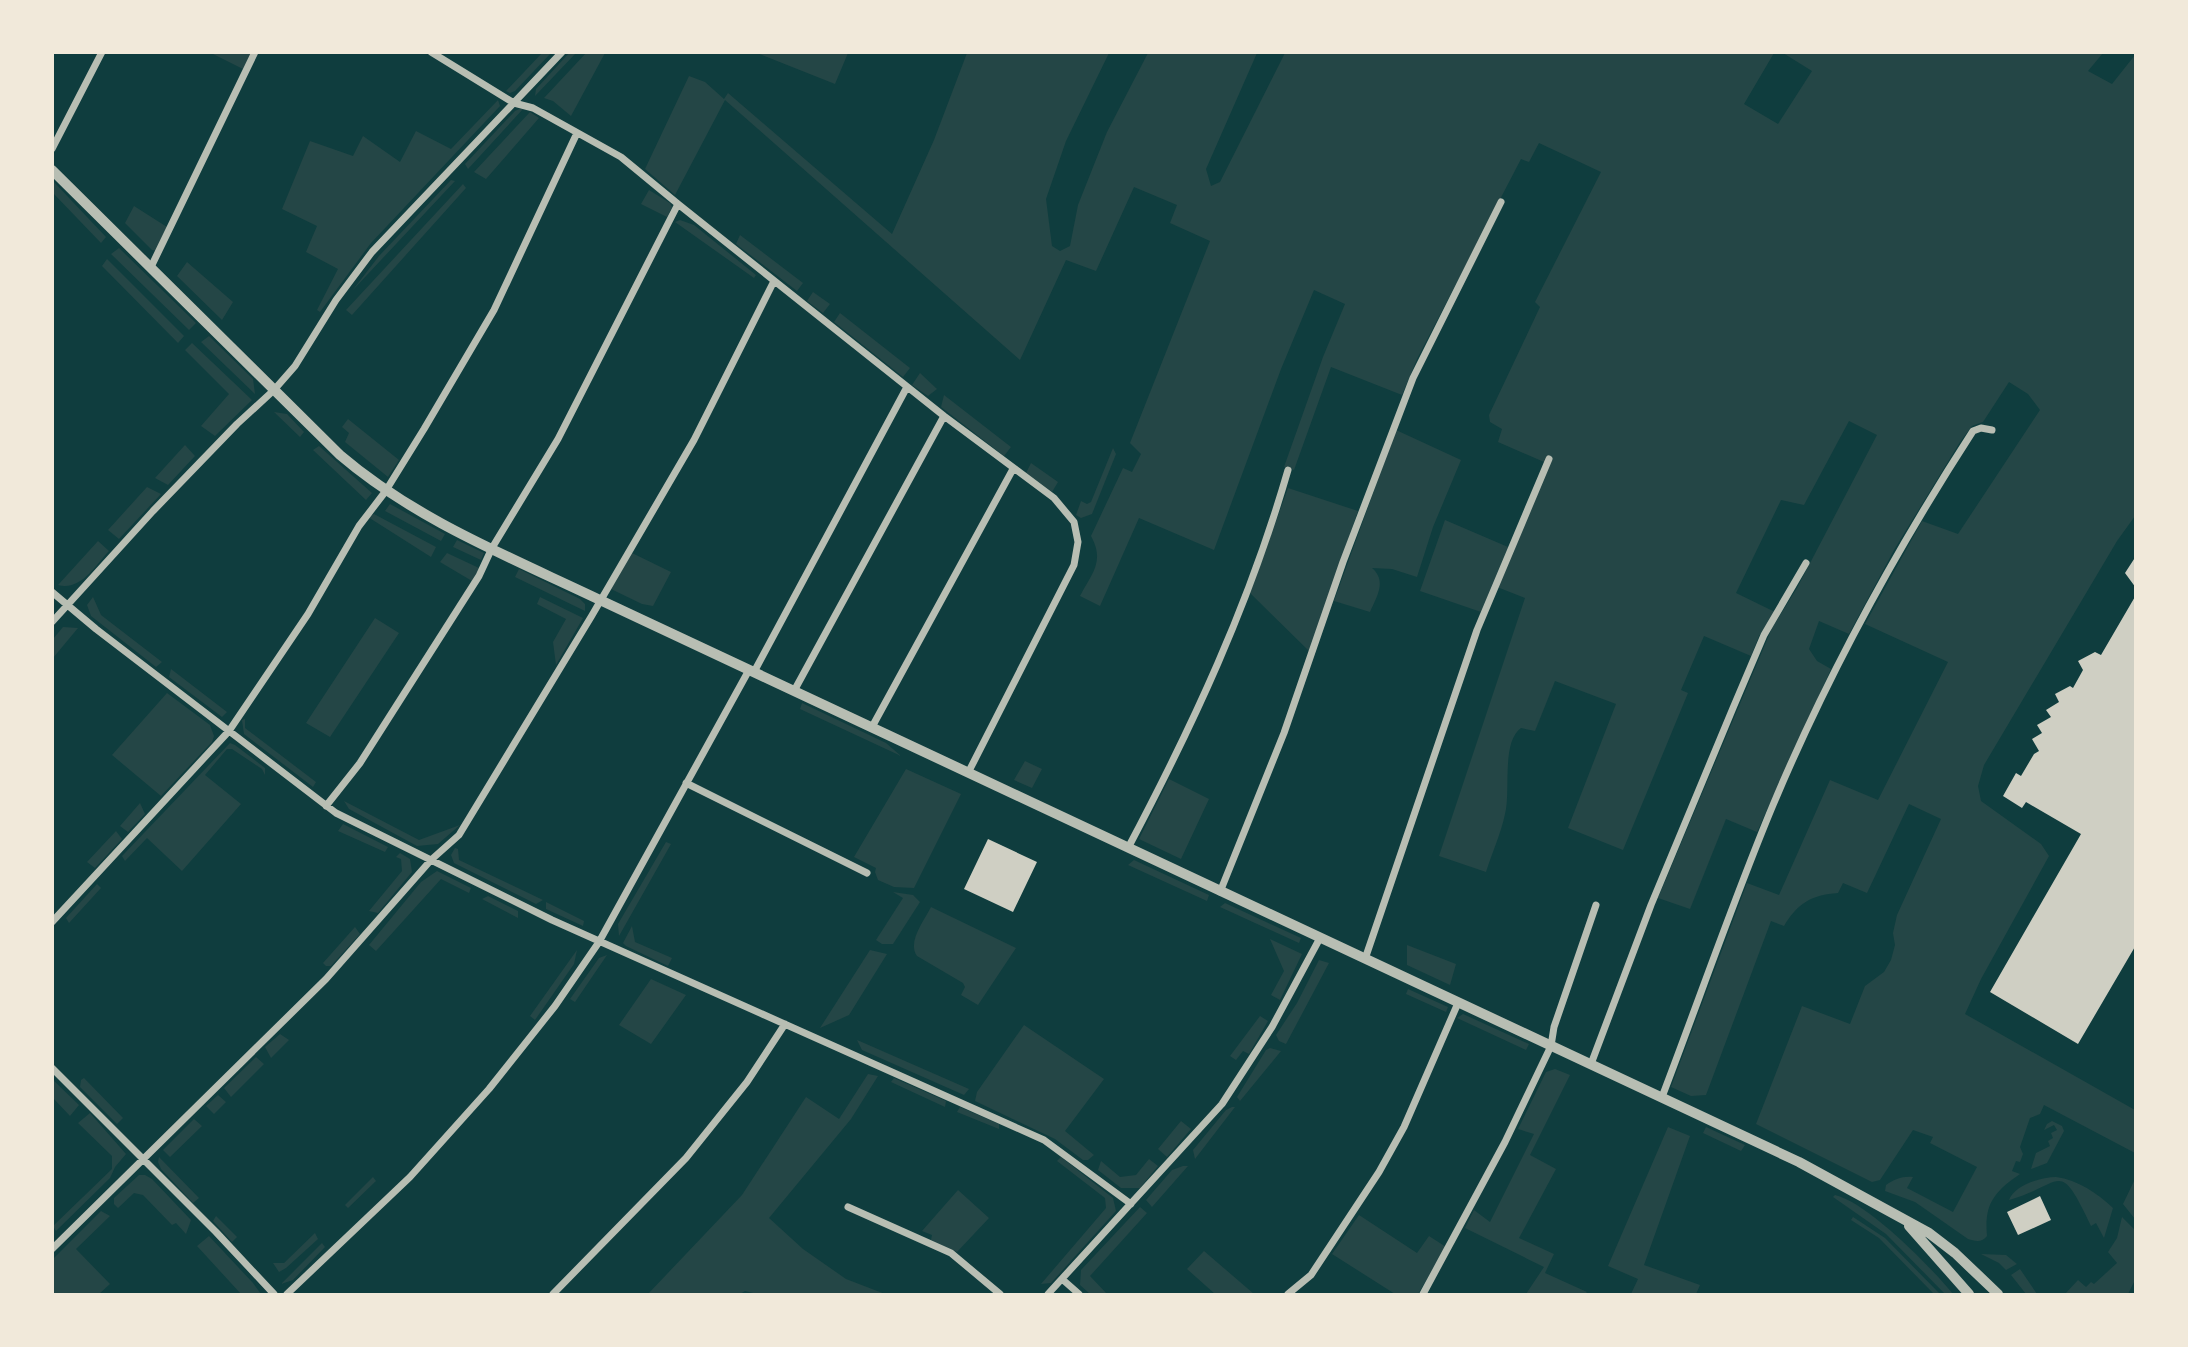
<svg xmlns="http://www.w3.org/2000/svg" width="2188" height="1347" viewBox="0 0 2188 1347" font-family="Spectral,serif">
<style>
.green{fill:#244646}
.building{fill:#cfcfc3}
.lines{fill:none;stroke-linecap:round;stroke-linejoin:round}
.minor{stroke:#b8beb3;stroke-width:7}
.tertiary{stroke:#b8beb3;stroke-width:10}
</style>
<rect width="100%" height="100%" fill="#0f3d3e"/>
<path class="green" d="M570 52 576 53 535 96 536 89Z
M587 52 605 53 571 116 553 101 544 98Z
M211 53H251L243 69Z
M542 53H551L515 91 510 93 506 91Z
M757 53H848L835 84Z
M967 53H1109L1066 141 1046 199 1052 246 1060 251 1070 246 1078 205 1107 132 1148 53H1257L1206 169 1211 186 1220 182 1285 53H1774L1744 104 1778 124 1812 71 1783 53H2103L2088 71 2112 84 2135 55V516L2117 541 1984 765 1978 786 1981 801 2041 844 2049 856 1981 979 1965 1014 2135 1110V1153L2044 1105 2040 1114 2030 1118 2020 1147 2023 1154 2020 1162 2016 1161 2012 1171 2020 1174C1994 1192 1984 1204 1987 1236 1982 1243 1975 1241 1968 1239L1915 1202 1885 1191 1886 1185C1895 1179 1902 1176 1913 1177L1907 1188 1953 1212 1977 1167 1930 1143 1933 1137 1913 1130 1880 1180 1872 1182 1756 1124 1802 1006 1850 1024 1865 986 1884 972 1891 960 1895 945 1893 933 1897 915 1941 819 1909 804 1867 893 1843 883 1838 893C1811 895 1798 903 1784 926L1771 921 1706 1095 1691 1096 1671 1087 1747 883 1779 895 1830 780 1878 800 1948 662 1865 624 1922 521 1958 534 2040 410 2028 394 2009 382 1983 422 1972 426 1960 442 1894 550 1849 634 1819 621 1809 649 1817 661 1831 669 1757 832 1726 819 1690 909 1658 898 1772 628 1797 588 1877 435 1849 421 1804 505 1781 500 1736 593 1775 612 1759 636 1751 656 1704 636 1681 690 1688 693 1623 850 1568 828 1616 704 1555 681 1535 731 1521 728C1501 742 1511 792 1505 814 1501 833 1492 853 1486 872L1439 856 1525 598 1497 587 1544 462 1498 442 1502 429 1490 422 1489 415 1540 307 1535 302 1601 172 1539 143 1529 162 1521 159 1417 359 1402 395 1331 367 1294 470 1284 467 1323 357 1345 304 1314 290 1281 369 1214 550 1139 518 1100 606 1080 596C1092 573 1105 562 1091 536L1123 468 1132 472 1141 454 1130 443 1210 241 1170 223 1177 205 1134 187 1096 271 1066 260 1020 360 725 100 675 195 645 169 689 76 705 82 724 99 728 93 892 234 934 140Z
M498 100 500 106 371 243 320 312 317 310 338 269 306 252 317 226 282 209 310 141 353 156 363 136 400 162 416 131 451 149Z
M519 109H523L468 169 465 164 515 111Z
M530 112 539 118 486 179 474 172Z
M451 180 455 181 352 291 379 256Z
M53 181 106 237 101 243 53 193Z
M463 184 466 188 352 315 346 310Z
M649 190 670 203 672 207 667 217 641 204Z
M134 206 167 227 156 251 152 250 125 223Z
M680 220 694 225 756 275 754 278 675 222Z
M740 235 803 283 797 291 736 244Z
M119 248 196 323 189 330 111 254Z
M107 259 184 336 178 343 102 266Z
M187 262 233 302 222 320 177 276Z
M813 292 830 304 823 313 807 301Z
M840 313 910 368 903 377 834 322Z
M209 336 253 379 255 394 201 342Z
M192 343 252 400 215 436 201 426 229 394 185 350Z
M920 373 937 389 928 396 912 385Z
M944 395 1011 447 1004 456 941 407Z
M274 412 287 414 304 432 300 437Z
M348 419 399 460 388 477 345 442 349 433 342 427Z
M1396 430 1461 460 1433 527 1417 577 1392 569 1372 568C1387 581 1377 596 1370 612L1334 601Z
M185 445 195 456 168 485 155 478Z
M319 446 372 493 366 500 313 450Z
M1113 448 1116 454 1092 514 1081 518 1076 515 1081 501 1087 504 1091 502Z
M1031 463 1058 482 1052 492 1026 473Z
M147 487 161 494 119 539 108 530Z
M1288 488 1358 511 1309 651 1250 593Z
M390 504 445 534 441 541 385 511Z
M374 514 436 547 431 557 368 517Z
M1445 520 1508 547 1481 612 1420 591Z
M457 540 484 553 481 560 453 547Z
M98 541 109 551C95 566 81 591 58 585Z
M447 553 479 568 472 581 440 562Z
M632 553 671 572 653 606 642 604 611 589Z
M519 569 580 599 585 604V611L515 577Z
M93 597 101 615 162 662 156 667 91 616 87 605Z
M540 597 583 618 556 665 553 642 566 619 537 604Z
M375 618 399 633 330 737 306 723Z
M63 627 78 628 53 658V639Z
M171 669 227 712 222 717 169 677Z
M167 693 210 725 214 736 212 742 161 796 112 755Z
M802 703 886 743 901 756 800 709Z
M245 719V728L316 782 313 787 244 734 242 720Z
M230 743 235 745 265 768V775L262 769 232 749H227L205 775 241 804 182 871 147 838 125 861 122 856Z
M1025 761 1042 769 1032 788 1014 780Z
M906 769 961 794 914 888 894 887 878 880 875 872 876 868 854 857Z
M1169 779 1209 799 1181 859 1139 839Z
M344 801 419 840 460 825 438 844 417 846 349 809Z
M140 803 145 814 128 832 120 826Z
M343 824 388 847 385 852 338 831Z
M116 831 122 839 95 868 87 862Z
M666 842 671 844 619 936 618 924Z
M455 848 458 849 459 860 543 900 536 904 454 863 451 855Z
M400 853 410 859 412 872 378 913 369 911 402 871 401 859 396 857Z
M1134 860 1209 895 1207 901 1128 865Z
M437 871 471 888 469 893 441 879 376 951 369 945 421 882Z
M97 884 101 888 69 923 66 918Z
M893 892 913 895 920 902 893 944H882L876 940 903 898Z
M488 896 518 911V918L482 899Z
M546 902 584 921 583 926 546 909Z
M1225 903 1301 938 1299 943 1220 907Z
M931 907 1016 948 978 1005 961 995 965 987 963 983 917 956C907 942 924 921 931 907Z
M632 926 635 942 672 958 668 966 626 946 623 943Z
M355 927 360 934 331 966H326L323 963Z
M1270 939 1302 954 1280 1000 1271 995 1284 971Z
M1407 945 1456 964 1450 985 1407 965Z
M577 950 574 964 535 1020 530 1016Z
M870 950 887 954 849 1015 820 1028Z
M607 955 575 1002 570 999 599 958Z
M1319 960 1329 963 1286 1044 1279 1041 1276 1035 1297 1003Z
M651 979 686 995 651 1044 619 1025Z
M1408 989 1448 1007 1446 1012 1406 994Z
M1463 1014 1529 1044 1526 1050 1457 1018Z
M1260 1016 1268 1021 1249 1054 1243 1051 1236 1060 1230 1056Z
M1024 1025 1104 1079 1065 1131 1094 1155 1088 1160H1083L1055 1139 975 1101 977 1092Z
M280 1034 289 1040 271 1058 265 1047Z
M857 1040 864 1043 969 1089 964 1095 862 1050Z
M1270 1048 1281 1051 1240 1101 1237 1097 1266 1050Z
M256 1057 264 1064 231 1097 224 1088Z
M1555 1069 1570 1075 1530 1155 1556 1169 1519 1238 1554 1254 1545 1273 1587 1292 1585 1294H1526L1544 1267 1465 1228 1474 1210 1490 1222 1534 1134 1518 1129 1546 1072Z
M868 1074 878 1076 851 1119 769 1218 803 1249 846 1279 885 1294H757L745 1291 740 1294H648L742 1195 806 1097 839 1119Z
M84 1078 123 1118 117 1124 80 1087 81 1080Z
M894 1078 946 1101 945 1107 891 1082Z
M52 1079 79 1105 70 1116 53 1098Z
M218 1095 226 1102 214 1114 206 1106Z
M960 1107 999 1124V1129L957 1112Z
M1232 1107H1235L1195 1159 1193 1150 1226 1110Z
M90 1113 126 1154 115 1167 110 1178 56 1231 53 1226 112 1169V1156L78 1123Z
M194 1119 202 1126 170 1157 163 1150Z
M1181 1121 1191 1129 1167 1157 1158 1149Z
M2052 1121 2062 1126 2064 1131 2047 1163 2031 1169 2036 1153 2050 1146 2048 1141 2053 1138 2051 1133 2057 1130 2054 1125 2044 1130 2047 1124Z
M1668 1127 1690 1136 1644 1265 1700 1285 1696 1294H1631L1638 1279 1608 1266Z
M1706 1127 1745 1145 1741 1151 1703 1133Z
M159 1157 199 1198 193 1203 161 1169 158 1162Z
M1061 1157 1113 1198 1116 1211 1051 1283 1041 1284 1106 1208 1105 1198 1057 1161Z
M1149 1159 1158 1166 1140 1188H1121L1098 1170 1101 1161 1120 1177 1136 1175Z
M1183 1166H1188L1152 1207 1146 1200 1172 1170Z
M139 1175H145L152 1179 191 1220 186 1234 176 1223 172 1225 143 1195 134 1193 118 1208 114 1204V1198Z
M373 1177 376 1181 348 1208 345 1205Z
M2056 1177C2078 1180 2097 1193 2113 1208L2104 1238 2096 1223 2091 1226C2058 1157 2065 1184 2009 1200 2015 1185 2041 1177 2056 1177Z
M2135 1179 2136 1219H2135L2123 1204Z
M958 1190 989 1218 957 1252 931 1240 932 1235 922 1231Z
M1835 1195C1867 1202 1932 1268 1953 1294H1945L1886 1234 1833 1197Z
M1140 1207 1147 1213 1090 1276 1107 1294H1090L1080 1285 1081 1270Z
M101 1211 110 1216 76 1249 110 1284 99 1294H53V1259Z
M1359 1215 1417 1253 1429 1236 1446 1247 1418 1294H1395L1332 1254Z
M216 1216 237 1237 232 1242 213 1221Z
M1853 1217 1885 1238 1940 1294H1934L1879 1238 1851 1220Z
M2122 1217 2135 1230V1280L2128 1294H2065L2078 1280 2086 1287 2091 1282 2094 1284 2117 1263 2108 1252 2117 1238Z
M315 1233 318 1239 286 1268 279 1272 273 1263H284Z
M209 1236 253 1283 261 1294H241L197 1246Z
M322 1243 325 1247 293 1280 281 1284Z
M1204 1251 1254 1294H1215L1187 1269Z
M1981 1254 2006 1255 2017 1264 2006 1270 1999 1263Z
M2020 1269 2037 1294H2026L2011 1275Z"/>
<path class="building" d="M2136 556V588L2125 573Z
M2136 595V945L2078 1044 1990 992 2081 834 2026 802 2022 808 2003 796 2016 773 2021 776 2034 754 2039 751 2032 739 2042 733 2037 725 2051 717 2046 710 2059 702 2055 694 2070 686 2073 688 2083 670 2078 661 2095 652 2101 655Z
M988 839 1037 862 1013 912 964 889Z
M2040 1196 2051 1220 2018 1235 2007 1212Z"/>
<g class="lines">
<path class="minor" d="M431 52 514 103 533 108 621 157 678 204 944 416 1054 498 1074 522 1078 542 1074 565 968 773
M52 149 102 52
M151 267 255 52
M52 592 96 629 336 813 552 920 1044 1140 1131 1204
M52 622 153 511 237 424 274 390 295 366 336 300 372 252 562 52
M754 672 907 387
M794 691 944 416
M872 727 1013 469
M686 783 867 873
M326 806 360 763 479 576 492 548 558 439 678 204
M1128 848C1193 725 1249 605 1288 470
M1220 892 1284 733 1343 562 1413 378 1501 202
M52 922 229 731 308 614 359 526 385 492 424 429 494 310 577 133
M1365 959 1477 630 1549 459
M1591 1064 1651 905 1733 708 1764 635 1806 563
M52 1068 216 1232 274 1294
M1662 1097C1699 1000 1733 901 1773 805 1828 674 1896 550 1973 431L1981 428 1992 430
M848 1207 951 1253 1000 1294
M52 1249 326 979 431 860 459 835 591 617 694 440 774 281
M1062 1279 1079 1294
M287 1294 410 1177 489 1089 555 1006 599 942 749 670
M553 1294 686 1158 747 1082 785 1024
M1048 1294 1222 1104 1272 1027 1320 938
M1288 1294 1311 1275 1379 1172 1404 1127 1458 1003
M1423 1294 1505 1142 1551 1046 1554 1027 1596 905"/>
<path class="tertiary" d="M52 170 340 455C416 520 510 557 600 600L1799 1162 1929 1233 1955 1253 1998 1294
M1909 1226 1969 1294"/>
</g>
<rect width="2188" height="1347" fill="none" stroke="#f1e9da" stroke-width="108"/>
</svg>
